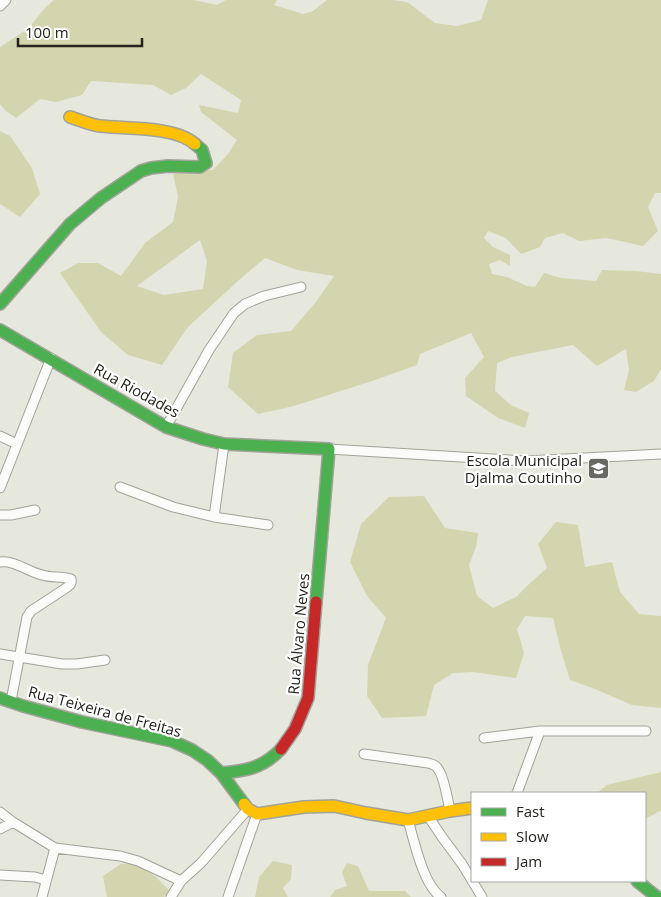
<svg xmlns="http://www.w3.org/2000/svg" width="661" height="897" viewBox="0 0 661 897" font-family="'Open Sans',sans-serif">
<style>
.green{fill:#d2d5ad;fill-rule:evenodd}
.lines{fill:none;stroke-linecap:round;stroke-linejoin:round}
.street-casing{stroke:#a1a39a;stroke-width:11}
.fast-casing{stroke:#a1a39a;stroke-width:14}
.slow-casing{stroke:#a1a39a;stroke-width:14}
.jam-casing{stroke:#a1a39a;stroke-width:14}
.street{stroke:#fbfcfa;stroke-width:9}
.fast{stroke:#4caf50;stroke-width:11}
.slow{stroke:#ffc107;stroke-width:11}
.jam{stroke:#c62828;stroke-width:11}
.labels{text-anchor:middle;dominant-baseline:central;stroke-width:4.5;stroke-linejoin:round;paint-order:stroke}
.street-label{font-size:15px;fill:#24241d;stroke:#fff}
.poi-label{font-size:15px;fill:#24241d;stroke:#fff;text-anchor:end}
</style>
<rect width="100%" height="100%" fill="#e6e8dd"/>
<path class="green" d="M54 0H194L217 5 226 0H277L274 5 303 14 313 11 327 0H392L407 2 435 23 457 26 481 20 488 0H661V193H655L648 207 658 231 643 246 606 238 579 241 563 233 545 238 540 247 521 254 506 238 488 231 484 238 493 247 510 255V266L500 260 489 264 492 274 507 277 527 286 535 287 544 273 561 278 596 281 602 270 636 271 661 274V369L654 381 636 392 624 390 629 370 626 349 597 366 573 345 512 357 497 363 495 391 511 405 529 413 525 428 498 418 466 396 465 378 484 357 471 333 420 354 417 365 372 381 294 406 258 414 228 387 233 353 257 335 291 331 316 302 334 276 297 270 265 258 239 280 188 327 162 365 128 355 101 332 60 273 78 263H98L121 276 145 243 173 222 178 197 173 174 187 170H213L228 154 237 140 201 112 199 105 238 113 241 100 201 74 186 88 171 95 153 85 91 81 82 95 56 102 40 99 16 118 6 111 0 104V47L29 28 43 10ZM200 240 207 261 203 289 164 295 137 286Z
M0 131 10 136 32 168 40 194 20 217 0 204Z
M424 496 445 528 478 533 476 547 469 565 477 596 493 608 516 597 530 583 547 568 538 544 556 522 578 525 585 567 612 562 620 592 639 614 661 616V708L632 705 595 689 570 680 560 647 553 618 525 616 517 629 524 653 516 678 473 672 453 673 434 685 426 716 382 718 367 696 368 665 386 618 367 596 350 562 361 524 389 497Z
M661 772V811L658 812 645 819V793H597L607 785Z
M273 861 292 865 291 879 283 888 288 897H255L259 877Z
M135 863 156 877 170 891 164 897H107L103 876 121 864Z
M347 863 358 866 369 891H405L411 897H330L335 890 347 886 342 873Z"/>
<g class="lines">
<defs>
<path id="street" d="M0 6 6 0
M166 427 209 350 234 313 245 304 264 296 301 287
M0 436 17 444
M329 449 526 461 661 454
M120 487 173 507 214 517 268 525
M0 488 51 358
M0 515H11L35 510
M214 517 224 444
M0 562C15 560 28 572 42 575 52 578 61 576 71 579 72 584 70 585 66 588L31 611 27 617 11 701
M0 654 62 664H77L105 660
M484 738 540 731H646
M364 754 428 763C432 764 436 765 438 769 444 776 448 801 450 811
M517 793 540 731
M0 812 13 822 55 848 120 856 138 861 181 881
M428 816 442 837 462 864 482 897
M408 820C414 840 423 885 441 897
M0 829 13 822
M0 875 35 877 46 880
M42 897 55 848
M171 897 181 881 201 863 248 809
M228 897 257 814"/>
<path id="fast" d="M0 304 70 224 101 198 141 171 151 168 168 166 200 167 206 163 202 150 195 144
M0 330 166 427 203 439 224 444 329 449 316 602
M0 698 23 706 82 722 172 741 192 750 207 760 221 773 244 804
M221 773C246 771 263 768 281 749
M637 881 657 897"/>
<path id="slow" d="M70 117C80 120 90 125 100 126 126 129 175 126 195 144
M244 804 248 809 257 814 304 807 334 806 366 813 408 820 450 811 472 808"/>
<path id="jam" d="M281 749 295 729 308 698 316 602"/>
</defs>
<use href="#street" class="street-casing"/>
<use href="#fast" class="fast-casing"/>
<use href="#slow" class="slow-casing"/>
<use href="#jam" class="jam-casing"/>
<use href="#street" class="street"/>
<use href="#fast" class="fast"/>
<use href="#slow" class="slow"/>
<use href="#jam" class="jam"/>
</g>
<defs>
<symbol id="school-square" viewBox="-11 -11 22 22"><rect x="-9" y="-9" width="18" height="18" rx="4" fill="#686960" stroke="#fff"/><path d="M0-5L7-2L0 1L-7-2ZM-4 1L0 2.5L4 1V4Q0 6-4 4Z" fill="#fff"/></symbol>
</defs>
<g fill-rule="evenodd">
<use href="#school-square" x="586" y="456" width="25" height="25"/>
</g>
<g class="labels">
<g class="street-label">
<text transform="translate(137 390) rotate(29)">Rua Riodades</text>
<text transform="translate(298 634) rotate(-85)">Rua Álvaro Neves</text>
<text transform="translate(105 711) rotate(15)">Rua Teixeira de Freitas</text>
</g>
<g class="poi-label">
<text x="582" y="460">Escola Municipal<tspan x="582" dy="17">Djalma Coutinho</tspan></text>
</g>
</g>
<rect x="471" y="792" width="175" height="90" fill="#ffffff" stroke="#a7a7a5"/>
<rect x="481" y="808" width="25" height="8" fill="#4caf50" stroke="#a7a7a5"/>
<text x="516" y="817" font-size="15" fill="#24241d">Fast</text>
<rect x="481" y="833" width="25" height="8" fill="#ffc107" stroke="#a7a7a5"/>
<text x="516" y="842" font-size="15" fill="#24241d">Slow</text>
<rect x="481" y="858" width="25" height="8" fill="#c62828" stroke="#a7a7a5"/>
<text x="516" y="867" font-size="15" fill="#24241d">Jam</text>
<path d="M18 38v8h124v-8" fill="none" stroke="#24241d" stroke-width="2.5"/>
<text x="25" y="38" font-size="15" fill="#24241d" stroke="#ffffff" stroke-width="4" paint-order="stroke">100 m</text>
</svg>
